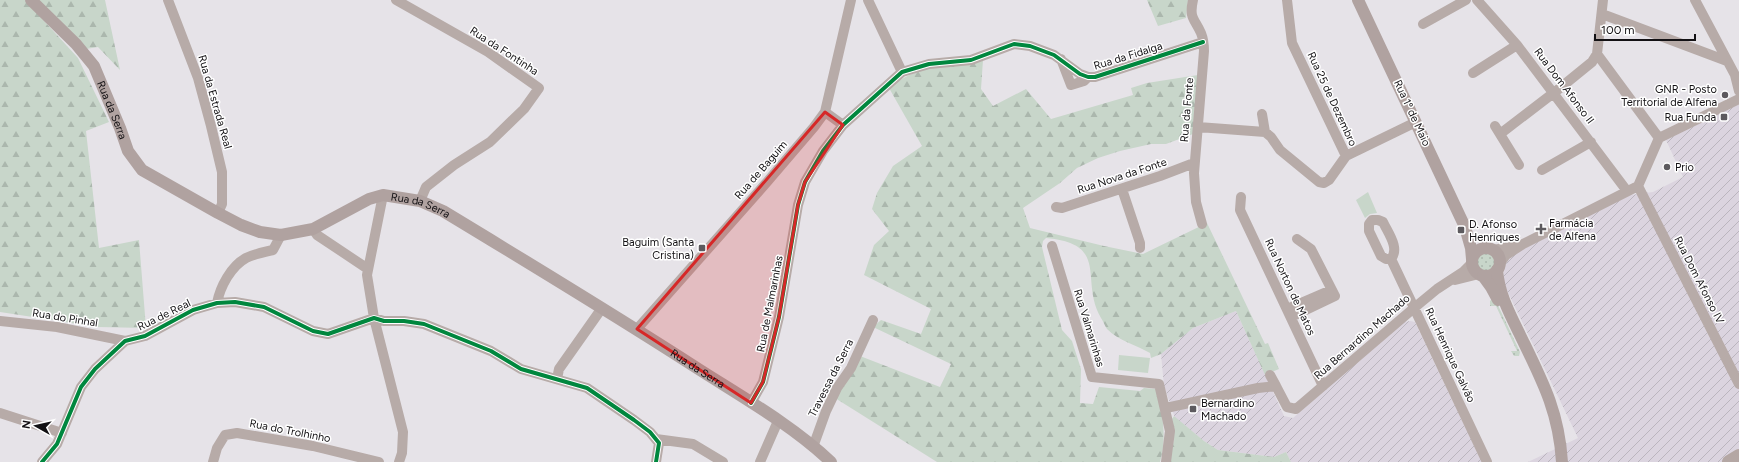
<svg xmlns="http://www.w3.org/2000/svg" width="1739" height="462" viewBox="0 0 1739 462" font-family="Figtree,sans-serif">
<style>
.industrial{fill:url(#industrial-furrows)}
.grass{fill:url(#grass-dots)}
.forest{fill:url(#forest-firs)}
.garden{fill:#c8d6ca}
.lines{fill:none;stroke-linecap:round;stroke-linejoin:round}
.minor{stroke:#b7aba8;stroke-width:10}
.major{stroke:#b0a2a0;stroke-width:12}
.highway{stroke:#b4a7a4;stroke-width:14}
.cycleway-casing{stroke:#fff;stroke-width:6}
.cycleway{stroke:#00873e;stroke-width:4}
.marked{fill:#d62828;fill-opacity:0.2;stroke:#d62828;stroke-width:3;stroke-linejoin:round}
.poi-dot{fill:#5d5a5e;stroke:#fff;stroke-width:1.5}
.labels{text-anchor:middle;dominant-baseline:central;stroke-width:3;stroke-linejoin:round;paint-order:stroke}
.street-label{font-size:11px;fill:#131114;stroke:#fff}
.poi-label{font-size:11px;fill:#131114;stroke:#fff;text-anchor:start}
</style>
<defs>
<pattern id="industrial-furrows" width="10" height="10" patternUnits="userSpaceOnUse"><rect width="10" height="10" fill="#dbd4df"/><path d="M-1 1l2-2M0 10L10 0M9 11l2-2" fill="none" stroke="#bbb5be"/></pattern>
<pattern id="grass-dots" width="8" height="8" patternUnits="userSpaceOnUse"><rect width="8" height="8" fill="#c8d6ca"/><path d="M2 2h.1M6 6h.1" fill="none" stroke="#abb7ad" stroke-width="1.8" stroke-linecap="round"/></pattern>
<pattern id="forest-firs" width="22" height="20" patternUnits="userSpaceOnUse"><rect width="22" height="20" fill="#c8d6ca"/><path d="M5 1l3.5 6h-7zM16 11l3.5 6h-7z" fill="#abb7ad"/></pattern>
</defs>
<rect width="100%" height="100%" fill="#e6e3e8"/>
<path class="industrial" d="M1739 104V462H1528L1578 438 1502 280 1508 257 1630 195 1653 192 1683 177 1666 140Z
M1236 311 1284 416 1293 418 1404 322 1410 321 1415 322 1482 462H1291L1286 452 1274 457 1218 450 1204 441 1175 418 1164 386 1161 354 1193 328Z"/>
<path class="grass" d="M1475 262a10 10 0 1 1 20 0a10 10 0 1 1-20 0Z
M1494 297 1520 352 1519 356H1514L1511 351H1517L1496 306H1490V301Z"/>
<path class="forest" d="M0 0H25L78 58 109 122 86 131 99 248 139 240 146 328 98 327 0 312Z
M38 0H105L120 70 98 47 86 49Z
M1147 0H1188L1186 18 1158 26Z
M983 60 981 89 993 106 1026 89 1051 119 1133 95 1131 88 1147 83 1198 75 1193 134 1166 144H1151L1120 151 1098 158 1077 168 1060 183 1023 208 1030 228 1104 246 1143 254 1207 223 1265 344 1268 343 1279 369 1265 375 1236 311 1193 328 1161 354 1151 358 1150 353C1136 345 1119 341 1107 329 1105 326 1103 321 1101 318 1079 280 1111 244 1046 238L1043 241 1042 247 1062 330 1072 341 1081 369 1080 403 1093 404 1099 387 1140 391 1144 388 1156 389C1163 413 1167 438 1160 462H937L835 398 860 356 940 387 951 364 873 327 881 320 921 334 931 309 864 275 874 245 889 231 872 209 877 193 893 166 922 146 889 88C914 66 951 65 983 60Z
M1174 416 1204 441 1218 450 1274 457 1286 452 1291 462H1170L1174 438 1172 419Z"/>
<path class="garden" d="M1368 192 1377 213 1370 214 1365 218 1356 200Z
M1119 355 1150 358 1148 373 1118 370Z"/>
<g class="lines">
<path class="minor" d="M168 0 198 78 211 126 222 172V204L218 213
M396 0 488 52 539 88 524 109 490 142 454 165 426 187 420 201
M868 0 902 72
M1193 0C1189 18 1194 18 1201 33 1203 38 1204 45 1204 51L1194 173 1196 202 1202 224
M1287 0 1292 43 1346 156
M1477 0 1517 45 1627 191
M1603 0 1597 54 1659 138
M1695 0 1735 75 1739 91
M1602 14 1727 61
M1423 24 1466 0
M1061 59 1071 85 1084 81 1088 77
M1473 73 1517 45
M825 112 843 125
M1262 114 1265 132
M1495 126 1519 165
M1198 127 1265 132 1271 137 1280 150 1319 182 1324 183 1329 180 1346 156 1416 122
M1500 134 1560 88 1592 62 1597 54
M1659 138 1739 99
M1542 170 1591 142
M1638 186 1739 384
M1122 189 1140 243V248
M383 195 367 275 374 318 403 432 402 453 399 462
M1241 197 1240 210 1323 386
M1056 207 1062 208 1160 176 1194 163
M1372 220H1378L1383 222C1388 233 1400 248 1391 259H1386L1381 256 1369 231V224Z
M313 229 317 235 368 269
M1052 246 1092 377 1159 384 1170 431 1166 462
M1493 250 1516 246
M1391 259 1487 462
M1499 265 1506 255 1523 244 1638 186 1659 138
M1455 280 1479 274
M217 303C220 287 231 266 246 258 254 254 264 252 273 250L281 235
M1287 309 1331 290
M1291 317 1335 296 1311 249 1297 239
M0 321 57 327 125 341
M637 329 767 182 814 127 825 112 851 0
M1270 375 1276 386
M557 379 559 369 602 308
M751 403 763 382 779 317 798 205 805 182 823 151 843 125 902 72 929 64 971 60 1014 44 1030 46 1054 55 1080 74 1088 77H1095L1203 42
M1166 408 1258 388 1276 386 1287 407 1296 409 1414 308 1437 289 1463 272 1471 264
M0 413 62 433
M656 439 693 444 723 462
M813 447 826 411 837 388 851 368 873 320
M42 462 57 444 81 387 95 369 125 341 145 336 193 310 217 303 235 302 264 307 313 331 328 334 374 318 384 321H404L424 324 491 351 521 369 587 388 634 420 650 432 659 443 656 462
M213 462 217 448 225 435 237 433 313 446 379 462
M760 462 778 421"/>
<g class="major">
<path id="s1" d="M31 0 76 44 94 66 120 128 128 151 142 170 218 213 241 225 260 232 281 235 313 229 369 199 383 195 420 201 443 211C529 263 615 315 700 370 744 398 793 426 831 462"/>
<path d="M1358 0 1465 227 1471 248 1472 259"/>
<circle cx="1486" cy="262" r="14"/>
<path d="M1497 270C1499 296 1512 318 1523 341 1544 384 1559 414 1562 462"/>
<path d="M1483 276 1491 287 1498 300"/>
</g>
<path class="highway" d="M1729 462 1739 456"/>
<defs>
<path id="cycleway" d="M751 403 763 382 779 317 798 205 805 182 823 151 843 125 902 72 929 64 971 60 1014 44 1030 46 1054 55 1080 74 1088 77H1095L1203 42
M42 462 57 444 81 387 95 369 125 341 145 336 193 310 217 303 235 302 264 307 313 331 328 334 374 318 384 321H404L424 324 491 351 521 369 587 388 634 420 650 432 659 443 656 462"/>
</defs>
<use href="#cycleway" class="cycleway-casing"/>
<use href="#cycleway" class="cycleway"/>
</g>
<path class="marked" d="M825 112 843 125 805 182 798 205 779 317 763 382 751 403 637 329Z"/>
<g class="poi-dot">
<circle cx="1725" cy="95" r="4"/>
<rect x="1720" y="113" width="8" height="8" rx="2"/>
<circle cx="1667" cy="167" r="4"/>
<path d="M1539 223h4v4h4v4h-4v4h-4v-4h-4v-4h4z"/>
<rect x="1457" y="226" width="8" height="8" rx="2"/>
<rect x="698" y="244" width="8" height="8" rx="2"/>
<rect x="1189" y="405" width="8" height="8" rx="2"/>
</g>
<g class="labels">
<g class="street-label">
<text transform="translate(504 51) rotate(33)">Rua da Fontinha</text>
<text transform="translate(1128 56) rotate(-17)">Rua da Fidalga</text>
<text transform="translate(1564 86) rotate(53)">Rua Dom Afonso II</text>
<text transform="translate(1332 99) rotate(65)">Rua 25 de Dezembro</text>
<text transform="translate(215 102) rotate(74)">Rua da Estrada Real</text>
<text stroke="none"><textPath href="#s1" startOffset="139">Rua da Serra</textPath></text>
<text transform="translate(1187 110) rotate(-85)">Rua da Fonte</text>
<text transform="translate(1412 113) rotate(65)">Rua 1º de Maio</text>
<text transform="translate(761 170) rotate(-49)">Rua de Baguim</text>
<text transform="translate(1122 176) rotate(-18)">Rua Nova da Fonte</text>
<text stroke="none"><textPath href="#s1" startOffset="511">Rua da Serra</textPath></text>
<text transform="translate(1699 280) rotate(63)">Rua Dom Afonso IV</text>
<text transform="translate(1290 287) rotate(65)">Rua Norton de Matos</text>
<text transform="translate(770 304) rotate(-79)">Rua de Malmarinhas</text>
<text transform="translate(164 315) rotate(-26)">Rua de Real</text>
<text transform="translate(65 318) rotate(9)">Rua do Pinhal</text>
<text transform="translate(1089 328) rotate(73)">Rua Valmarinhas</text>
<text transform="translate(1362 337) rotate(-41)">Rua Bernardino Machado</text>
<text transform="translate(1450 355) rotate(65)">Rua Henrique Galvão</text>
<text stroke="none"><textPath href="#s1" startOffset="834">Rua da Serra</textPath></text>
<text transform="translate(831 378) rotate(-63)">Travessa da Serra</text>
<text transform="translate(290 431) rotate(11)">Rua do Trolhinho</text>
</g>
<g class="poi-label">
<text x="1717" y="89" text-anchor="end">GNR - Posto<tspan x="1717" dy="13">Territorial de Alfena</tspan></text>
<text x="1716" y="117" text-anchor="end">Rua Funda</text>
<text x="1675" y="167">Prio</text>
<text x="1549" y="223">Farmácia<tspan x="1549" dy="13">de Alfena</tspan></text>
<text x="1469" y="224">D. Afonso<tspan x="1469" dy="13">Henriques</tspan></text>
<text x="694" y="242" text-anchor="end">Baguim (Santa<tspan x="694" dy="13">Cristina)</tspan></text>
<text x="1201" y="403">Bernardino<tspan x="1201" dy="13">Machado</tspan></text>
</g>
</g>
<g transform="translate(36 426) rotate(278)" stroke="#ffffff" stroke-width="3" paint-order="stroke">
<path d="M0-3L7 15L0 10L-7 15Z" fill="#131114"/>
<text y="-6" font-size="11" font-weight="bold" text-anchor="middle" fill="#131114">N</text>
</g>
<path d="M1595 34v6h100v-6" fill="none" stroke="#131114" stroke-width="2"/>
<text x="1601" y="34" font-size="12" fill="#131114" stroke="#ffffff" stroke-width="3" paint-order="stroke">100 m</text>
</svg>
